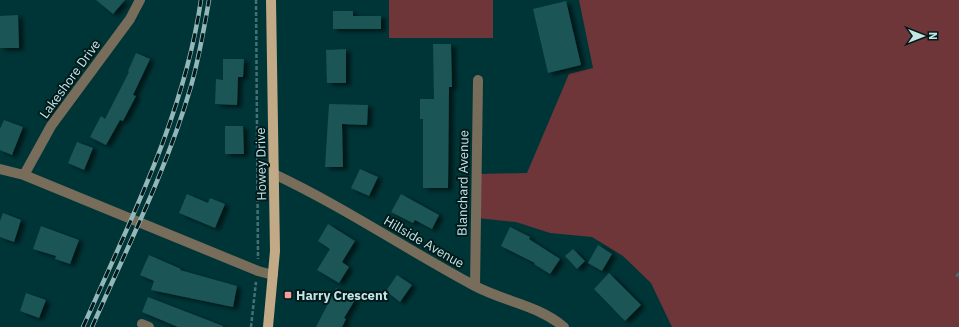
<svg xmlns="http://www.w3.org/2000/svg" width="959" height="327" viewBox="0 0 959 327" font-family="'IBM Plex Sans',sans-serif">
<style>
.green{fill:#6f3639}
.building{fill:#1b5455;filter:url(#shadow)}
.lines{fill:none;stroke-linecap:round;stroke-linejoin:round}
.path{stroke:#447173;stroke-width:2.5;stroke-dasharray:4 2;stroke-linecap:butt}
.minor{stroke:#786c5b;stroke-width:10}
.major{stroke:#c2aa86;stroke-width:10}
.rail-casing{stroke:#93b7b8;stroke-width:4.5}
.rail{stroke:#011a1b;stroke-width:3;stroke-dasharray:9;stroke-linecap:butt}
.poi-dot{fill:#f59b9e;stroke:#011a1b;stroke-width:1.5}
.labels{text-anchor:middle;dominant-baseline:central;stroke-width:4;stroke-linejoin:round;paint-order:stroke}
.street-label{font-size:13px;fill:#c5e4e4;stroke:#011a1b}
.poi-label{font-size:13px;font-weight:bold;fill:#c5e4e4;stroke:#011a1b;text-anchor:start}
</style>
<defs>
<filter id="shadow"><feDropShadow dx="4.5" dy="2.5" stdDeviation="2" flood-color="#0009"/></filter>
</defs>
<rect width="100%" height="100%" fill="#003537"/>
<path class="green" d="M389 0H493V38H389Z
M579 0H959V327H672L651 283 623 256 592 237 550 233 516 222 477 218 478 174 527 173 569 74 593 68Z"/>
<path class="building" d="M96 0H125L113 14Z
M566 1 581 65 548 73 533 9Z
M333 11H353V16H381V29H333Z
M18 15 19 48H0V16Z
M433 44H451L452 87H449L448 188H423V119H420V99H434Z
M346 49V83H327L326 50Z
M136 53 150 59 133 95 136 96 123 121 120 120 106 145 90 137 101 116 105 119 129 72 128 71Z
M223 59H244L243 77H238L237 105 215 104 216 79 223 80Z
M329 104 368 105 367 125 342 124 343 167H325Z
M4 120 23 127 12 155 0 150V129Z
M225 126H243L244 154H225Z
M77 142 93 148 84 170 68 163Z
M360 169 378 177 369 196 351 188Z
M187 194 208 203 210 198 225 204 215 228 179 213Z
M401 194 439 215 432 229 415 220 413 223 391 212Z
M3 213 21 220 14 242 0 237V221Z
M328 224 355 241 342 262 349 267 339 283 317 270 330 249 318 241Z
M41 226 79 240 70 264 55 259 56 256 33 249Z
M510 227 530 237 529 239 560 259 550 274 534 264 535 263 501 246Z
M598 245 612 254 602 271 588 263Z
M573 249 585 261 577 269 565 256Z
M149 255 181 269 180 270 237 286 233 307 151 290 154 281 140 275Z
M609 273 641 305 625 321 594 289Z
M397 275 412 285 400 302 386 291Z
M336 288 355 300 344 318 346 319 342 327H316Z
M26 293 46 300 39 318 20 311Z
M148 297 223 326V327H178L142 312Z"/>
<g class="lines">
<path class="path" d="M256 0 258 259
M959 273 957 276 959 278
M251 327 256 282"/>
<path class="minor" d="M0 169 24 175 258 271 273 275
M274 174C342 206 406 249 473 285 504 302 536 304 564 327
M24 175 51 126 130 19 140 0
M475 286 478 80
M142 324 149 327"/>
<path class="major" d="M268 327 275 251 271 0"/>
<defs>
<path id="rail" d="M83 327C130 221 184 116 201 0
M92 327C127 248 167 169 191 86 199 58 204 29 209 0"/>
</defs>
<use href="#rail" class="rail-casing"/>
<use href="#rail" class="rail"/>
</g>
<rect class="poi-dot" x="284" y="291" width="8" height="8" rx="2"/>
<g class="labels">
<g class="street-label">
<text transform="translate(70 79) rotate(-54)">Lakeshore Drive</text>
<text transform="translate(261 164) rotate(-91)">Howey Drive</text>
<text transform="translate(463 183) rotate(-89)">Blanchard Avenue</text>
<text transform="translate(424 242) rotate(30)">Hillside Avenue</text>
</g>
<g class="poi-label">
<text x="296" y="295">Harry Crescent</text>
</g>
</g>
<g transform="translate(923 36) rotate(90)" stroke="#011a1b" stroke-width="3" paint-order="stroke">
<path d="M0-3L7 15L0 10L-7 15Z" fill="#c5e4e4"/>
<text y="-6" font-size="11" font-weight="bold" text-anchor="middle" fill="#c5e4e4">N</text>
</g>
</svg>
